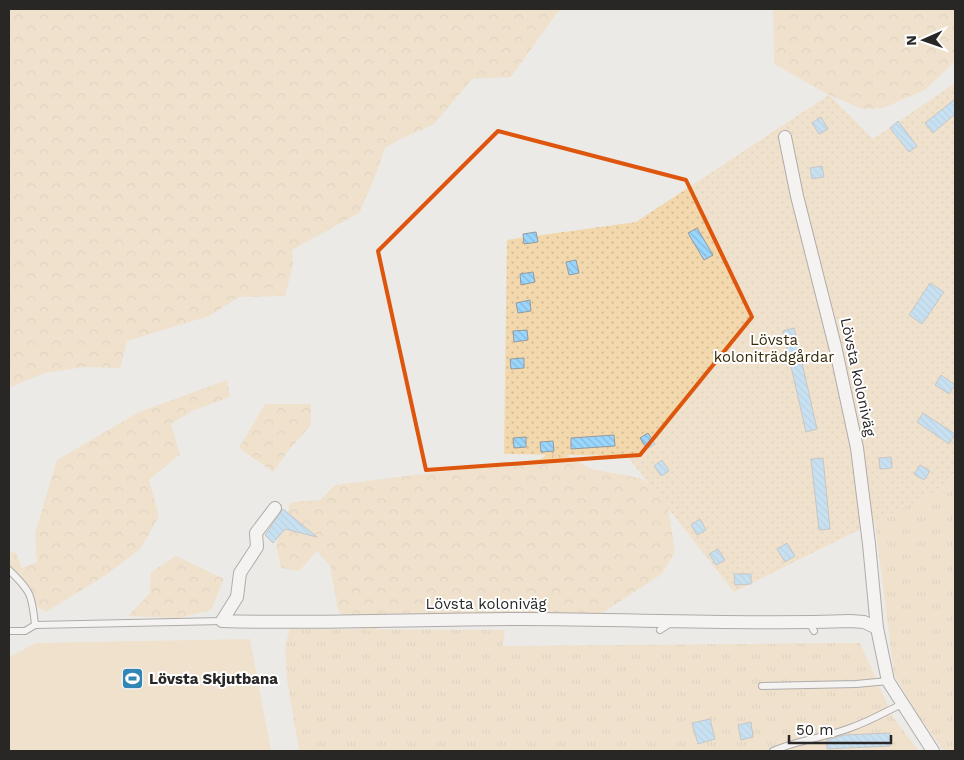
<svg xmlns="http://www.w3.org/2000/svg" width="964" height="760" viewBox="0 0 964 760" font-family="'Work Sans',sans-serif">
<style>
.grass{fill:url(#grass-tufts)}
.forest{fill:url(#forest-crowns)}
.park{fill:#f2d8ac}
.garden{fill:url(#garden-dots)}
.building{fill:url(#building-back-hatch);stroke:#979a9c}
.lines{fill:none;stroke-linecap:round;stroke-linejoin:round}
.service-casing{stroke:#63615f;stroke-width:8}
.minor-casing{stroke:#63615f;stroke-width:14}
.service{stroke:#fff;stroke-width:6}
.minor{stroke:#fff;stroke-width:12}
.marked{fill:none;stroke:#de560d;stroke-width:4;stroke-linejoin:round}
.labels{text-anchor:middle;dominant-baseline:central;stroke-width:4;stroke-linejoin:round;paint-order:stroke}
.park-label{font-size:15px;fill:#392806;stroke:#fff}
.street-label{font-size:15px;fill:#282726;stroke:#fff}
.poi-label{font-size:15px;font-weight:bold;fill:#282726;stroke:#fff;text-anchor:start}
</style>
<defs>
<pattern id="grass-tufts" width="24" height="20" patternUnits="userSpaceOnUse" patternTransform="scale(1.25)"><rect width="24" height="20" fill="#f2d8ac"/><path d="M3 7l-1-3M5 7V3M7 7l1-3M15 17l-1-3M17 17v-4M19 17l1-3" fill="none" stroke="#d0b994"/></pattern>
<pattern id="forest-crowns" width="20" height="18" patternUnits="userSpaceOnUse" patternTransform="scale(1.25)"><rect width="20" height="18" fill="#f2d8ac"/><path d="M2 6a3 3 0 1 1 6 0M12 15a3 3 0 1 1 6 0" fill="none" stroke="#d0b994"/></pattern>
<pattern id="garden-dots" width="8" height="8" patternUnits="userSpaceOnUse" patternTransform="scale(1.25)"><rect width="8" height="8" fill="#f2d8ac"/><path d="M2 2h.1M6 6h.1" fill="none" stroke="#d0b994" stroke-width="1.8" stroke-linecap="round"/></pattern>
<pattern id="building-back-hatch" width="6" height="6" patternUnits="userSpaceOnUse" patternTransform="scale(1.25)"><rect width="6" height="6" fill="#9ad7fe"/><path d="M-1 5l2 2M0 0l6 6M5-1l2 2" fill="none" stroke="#85b9da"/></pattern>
</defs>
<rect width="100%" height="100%" fill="#eceae7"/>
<path class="grass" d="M955 471V751H944L917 714 894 674 875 522 945 487Z
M290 629 505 630 503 646 860 643 893 717 919 751H299L287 680 285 646Z"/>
<path class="forest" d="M9 9H564L557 13 511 77 472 79 434 124 401 139 385 148 376 174 359 213 292 250 293 265 285 296 239 297 209 316 127 341 120 368 85 367 44 373 9 388Z
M773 9H955V61L925 90 883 108 863 109 829 95 774 64Z
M227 380 230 397 192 411 171 424 180 454 149 480 159 516 141 548 106 575 46 612 27 600 21 574 9 570V552L16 553 22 568 37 562 35 533 57 460 139 412Z
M265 404H311V425L289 450 273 472 239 448Z
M554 448 591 469 640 478 666 494 675 552 662 574 602 613 455 617 388 618 374 632 355 628 338 610 330 566 317 551 299 571 281 568 276 545 291 502 320 500 335 485 541 459Z
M176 556 224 579 211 610 179 618 128 616 150 593 151 572Z"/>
<path class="park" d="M250 639 271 751H9V657L36 643Z"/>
<path class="garden" d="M955 83V471L945 487 734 592 627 456 504 454 507 240 636 222 829 95 873 139Z"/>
<path class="building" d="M955 99V114L933 133 925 123Z
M821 117 828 129 819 134 812 123Z
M898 121 917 146 909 152 890 128Z
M822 166 824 177 812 179 810 168Z
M697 228 713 255 704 260 688 233Z
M536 232 538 242 524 244 523 234Z
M576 260 579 273 569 275 566 262Z
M533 272 535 282 521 285 520 274Z
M930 283 944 292 922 324 909 315Z
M530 300 531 311 518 313 516 303Z
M794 328 817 429 806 432 783 331Z
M527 330 528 340 514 342 513 331Z
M524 358V368L511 369 510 359Z
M941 375 955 385 949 394 935 385Z
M923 413 955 434 949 444 917 422Z
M648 433 655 444 647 449 640 438Z
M614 435 615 446 571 449V438Z
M526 437V447L514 448 513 438Z
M553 441 554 451 541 452 540 442Z
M891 457 892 468 880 469 879 458Z
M823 458 830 529 819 530 811 459Z
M662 460 669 471 661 476 654 466Z
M920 465 930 471 924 480 914 474Z
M283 509 317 537 285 529 273 543 265 535Z
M700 519 706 530 697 535 691 525Z
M787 543 795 556 785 562 777 549Z
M718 549 725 560 716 565 709 554Z
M734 574H751V584L735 585Z
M710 719 715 739 698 744 692 723Z
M751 722 753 737 741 740 738 725Z
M890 733V746L827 749V740L844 735Z"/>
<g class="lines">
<defs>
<path id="service" d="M9 570C31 591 32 595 35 625
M809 622 814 631
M660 630 671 623
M9 631H25L35 625 222 621
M762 686 856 684 888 681
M773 751C797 740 824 738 850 728 868 722 885 712 902 704"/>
<path id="minor" d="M785 137 797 196 835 346 857 448 869 544 877 628 888 681 933 751
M275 508 256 533 257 547 240 573 237 597 222 621C322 624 421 619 521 619 630 619 740 625 850 621L864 622 877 628"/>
</defs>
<use href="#service" class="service-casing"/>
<use href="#minor" class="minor-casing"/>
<use href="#service" class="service"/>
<use href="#minor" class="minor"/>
</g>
<path d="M0 0H964V760H0ZM498 131 686 180 752 317 640 455 426 470 378 251Z" fill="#eceae7" fill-opacity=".55" fill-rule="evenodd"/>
<path class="marked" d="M498 131 686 180 752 317 640 455 426 470 378 251Z"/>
<defs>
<symbol id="stadium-square" viewBox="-11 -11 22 22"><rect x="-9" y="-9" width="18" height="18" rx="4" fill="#3286b6" stroke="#fff"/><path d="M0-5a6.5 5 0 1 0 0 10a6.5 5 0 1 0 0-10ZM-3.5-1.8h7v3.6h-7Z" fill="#fff"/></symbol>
</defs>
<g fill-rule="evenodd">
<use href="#stadium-square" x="120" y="666" width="25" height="25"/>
</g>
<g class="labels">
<g class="park-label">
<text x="774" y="340">Lövsta<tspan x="774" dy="17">koloniträdgårdar</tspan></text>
</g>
<g class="street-label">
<text transform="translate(858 377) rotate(78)">Lövsta koloniväg</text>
<text x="486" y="604">Lövsta koloniväg</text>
</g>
<g class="poi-label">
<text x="149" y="679">Lövsta Skjutbana</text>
</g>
</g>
<rect width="964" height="760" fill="none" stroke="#282726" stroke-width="20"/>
<g transform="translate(924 40) rotate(268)" stroke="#ffffff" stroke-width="4" paint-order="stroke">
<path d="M0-4L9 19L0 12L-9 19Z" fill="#282726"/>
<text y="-8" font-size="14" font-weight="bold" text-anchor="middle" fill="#282726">N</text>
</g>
<path d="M789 735v8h102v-8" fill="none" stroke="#282726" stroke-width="2.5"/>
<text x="796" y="735" font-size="15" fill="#282726" stroke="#ffffff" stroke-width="4" paint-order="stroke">50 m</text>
</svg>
